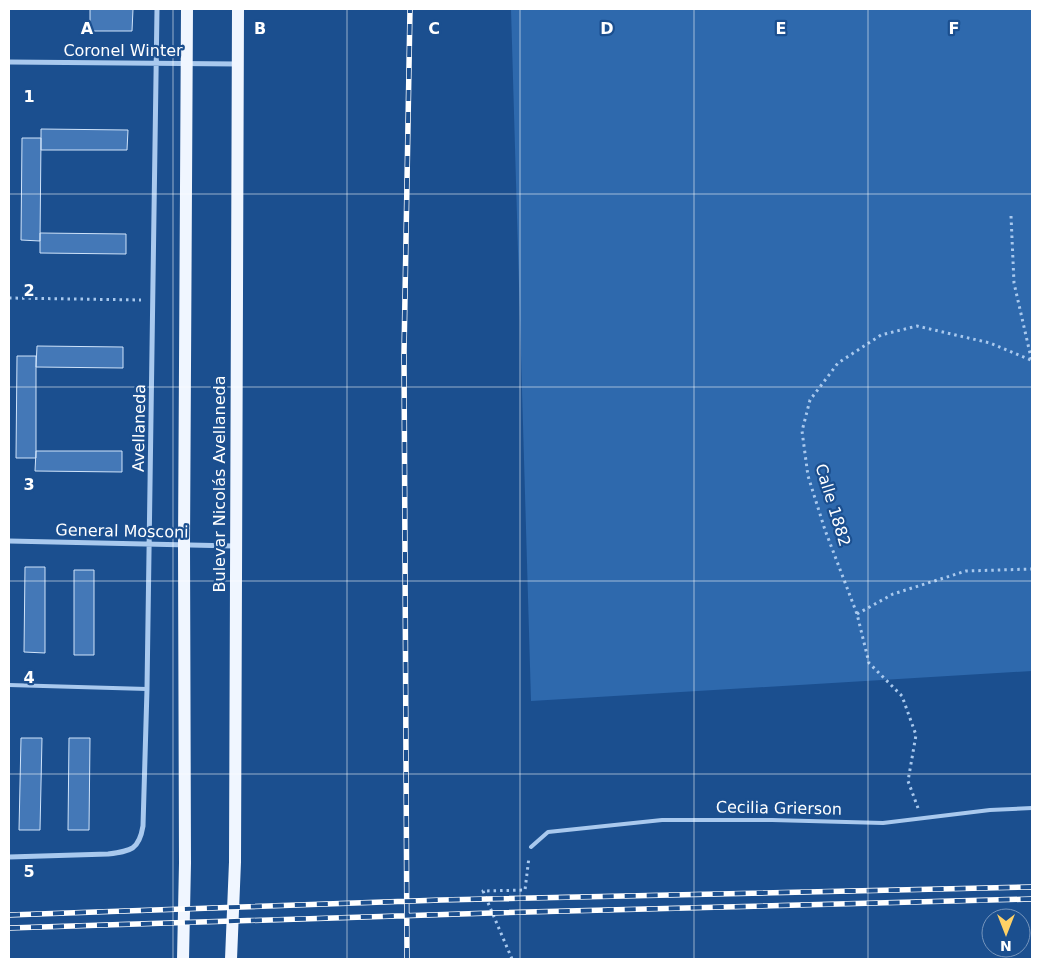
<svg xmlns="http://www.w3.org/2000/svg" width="1041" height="968" viewBox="0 0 1041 968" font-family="'DejaVu Sans',sans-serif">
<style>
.green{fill:#2e69ad}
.building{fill:#4478b7;stroke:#cfe3fa}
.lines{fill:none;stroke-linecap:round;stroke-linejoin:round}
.path{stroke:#a9c9ee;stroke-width:3;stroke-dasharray:2.5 4;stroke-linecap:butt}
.lane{stroke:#a9c9ee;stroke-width:4}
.street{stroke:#a9c9ee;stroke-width:5}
.primary{stroke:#f0f6ff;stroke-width:12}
.rail-casing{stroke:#fff;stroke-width:5.5}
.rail{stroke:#1b4f8f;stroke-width:4;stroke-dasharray:11;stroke-linecap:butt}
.grid{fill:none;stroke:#fff;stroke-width:1;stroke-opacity:0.55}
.labels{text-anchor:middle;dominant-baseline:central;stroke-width:4.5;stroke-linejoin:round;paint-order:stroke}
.street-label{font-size:16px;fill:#fff;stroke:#1b4f8f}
.grid-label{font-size:16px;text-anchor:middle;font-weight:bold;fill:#fff;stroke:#1b4f8f;stroke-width:4.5;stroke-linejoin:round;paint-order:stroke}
</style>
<rect width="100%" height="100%" fill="#1b4f8f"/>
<path class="green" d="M511 9H1032V671L531 701Z"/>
<path class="building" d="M90 9H133L132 31H90Z
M41 129 128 130 127 150H41Z
M22 138H41L40 241 21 240Z
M40 233 126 234V254L40 253Z
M37 346 123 347V368L36 367Z
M17 356H36V458H16Z
M36 451H122V472L35 471Z
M25 567H45V653L24 652Z
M74 570H94V655H74Z
M21 738H42L40 830H19Z
M69 738H90L89 830H68Z"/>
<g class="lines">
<path class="path" d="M1011 216 1014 283 1032 362
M9 298 141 300
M857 614 893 594 966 571 1032 569
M918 808 908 781 916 735 902 696 869 663 857 614 825 530 808 476 802 431 810 400 838 363 881 335 917 326 990 343 1031 360
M512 959 483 891 525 890 529 857"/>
<path class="lane" d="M9 685 147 689
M531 847 548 832 662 820H772L883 823 990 810 1032 808"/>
<path class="street" d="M9 62 238 64
M9 541 235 546
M9 857 108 854C131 851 139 850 143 826L147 689 157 9"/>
<path class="primary" d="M183 959 185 863 184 545 187 9
M231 959 235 862 238 9"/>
<defs>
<path id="rail" d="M9 915 441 900 1032 887
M9 928 492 913 1032 899
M407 959 404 354 410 9"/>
</defs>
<use href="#rail" class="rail-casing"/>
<use href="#rail" class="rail"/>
</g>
<path class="grid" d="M173 9V959M347 9V959M520 9V959M694 9V959M868 9V959M9 194H1032M9 387H1032M9 581H1032M9 774H1032"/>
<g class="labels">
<g class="street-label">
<text x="123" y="50">Coronel Winter</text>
<text transform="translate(139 428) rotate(-89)">Avellaneda</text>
<text transform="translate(219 484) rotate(-90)">Bulevar Nicolás Avellaneda</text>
<text transform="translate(833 505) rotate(73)">Calle 1882</text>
<text transform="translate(122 531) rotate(1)">General Mosconi</text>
<text transform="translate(779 808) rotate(1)">Cecilia Grierson</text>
</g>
</g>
<g class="grid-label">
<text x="87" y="34">A</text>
<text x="260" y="34">B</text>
<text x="434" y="34">C</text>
<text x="607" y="34">D</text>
<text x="781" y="34">E</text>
<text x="954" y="34">F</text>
<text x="29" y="102">1</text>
<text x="29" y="296">2</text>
<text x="29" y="490">3</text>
<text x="29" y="683">4</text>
<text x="29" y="877">5</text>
</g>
<rect width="1041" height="968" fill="none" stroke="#ffffff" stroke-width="20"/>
<g transform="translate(1006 933) rotate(180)"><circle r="24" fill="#1b4f8f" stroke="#7695bc"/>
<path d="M0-4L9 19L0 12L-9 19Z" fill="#ffd166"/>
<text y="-8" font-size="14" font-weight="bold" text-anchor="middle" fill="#ffffff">N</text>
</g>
</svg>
